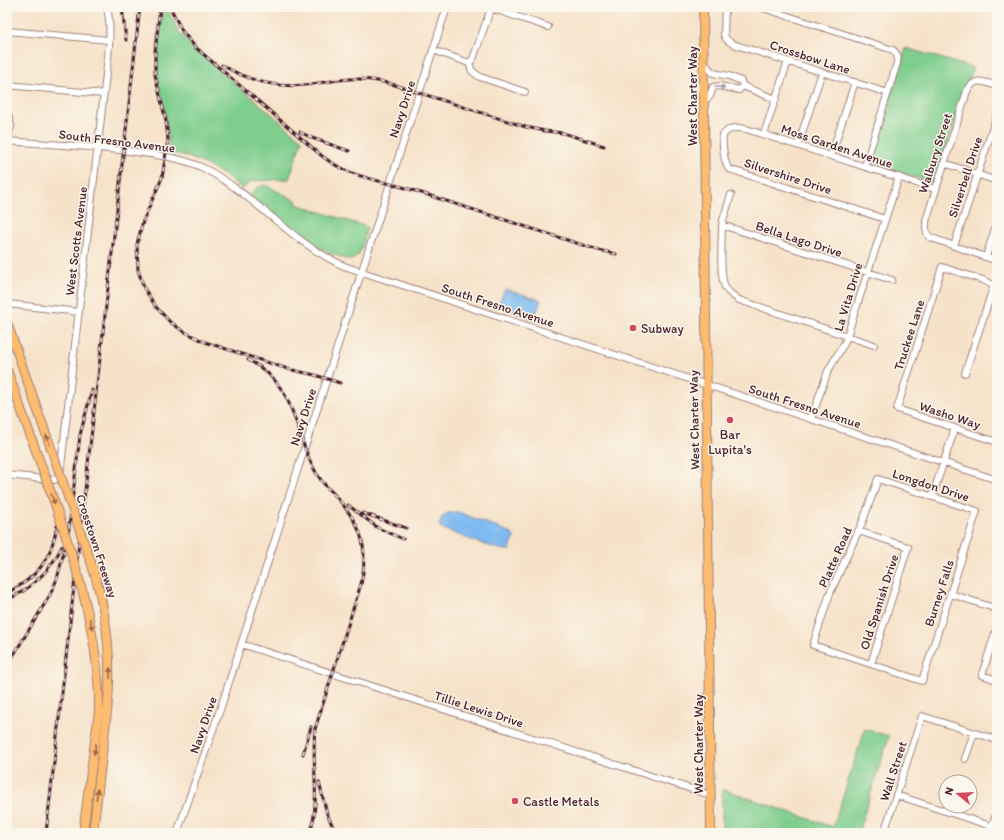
<svg xmlns="http://www.w3.org/2000/svg" width="1004" height="840" viewBox="0 0 1004 840" font-family="Itim,sans-serif">
<style>
.green{fill:#80ce8e;stroke:#65765c}
.water{fill:#7ebaf0;stroke:#646c8e}
.lines{fill:none;stroke-linecap:round;stroke-linejoin:round}
.minor-casing{stroke:#a0807a;stroke-width:8}
.highway-casing{stroke:#a0807a;stroke-width:10}
.minor{stroke:#fff;stroke-width:6}
.highway{stroke:#febc70;stroke-width:8}
.rail-casing{stroke:#4a1f2b;stroke-width:3}
.rail{stroke:#fbf7ec;stroke-width:1.5;stroke-dasharray:4.5;stroke-linecap:butt}
.highway-bridge-casing{stroke:#a0807a;stroke-width:10;stroke-linecap:butt}
.highway-bridge{stroke:#febc70;stroke-width:8}
.oneway{fill:#ae9aa0}
.oneway2{fill:#9b664a}
.poi-dot{fill:#d1495b;stroke:#fbf7ec;stroke-width:1.5}
.labels{text-anchor:middle;dominant-baseline:central;stroke-width:3;stroke-linejoin:round;paint-order:stroke}
.street-label{font-size:13px;fill:#4a1f2b;stroke:#fbf7ec}
.poi-label{font-size:13px;fill:#4a1f2b;stroke:#fbf7ec;text-anchor:start}
</style>
<rect width="100%" height="100%" fill="#fbf7ec"/>
<filter id="ink" filterUnits="userSpaceOnUse"><feTurbulence type="fractalNoise" baseFrequency=".025" numOctaves="2"/><feDisplacementMap in="SourceGraphic" scale="8" xChannelSelector="R" yChannelSelector="G"/><feConvolveMatrix kernelMatrix="1 2 1 2 8 2 1 2 1" color-interpolation-filters="sRGB"/></filter>
<filter id="wash" filterUnits="userSpaceOnUse"><feTurbulence type="fractalNoise" baseFrequency=".012" numOctaves="4" result="noise"/><feDisplacementMap in="SourceGraphic" scale="16" xChannelSelector="R" yChannelSelector="G"/><feGaussianBlur stdDeviation="0.9" result="paint"/><feColorMatrix in="noise" values="0 0 0 0 0 0 0 0 0 0 0 0 0 0 0 0 0 1.4 0 .05"/><feComposite in="paint" operator="in"/></filter>
<g filter="url(#wash)">
<rect width="100%" height="100%" fill="#f6e2c9"/>
<path class="green" d="M163 7H165L169 12 179 32 194 48 302 140 289 179 252 181 242 189C230 176 203 162 185 156 181 154 175 154 170 153L163 102 159 86 157 74 158 41Z
M906 48 973 68 934 183 870 163Z
M265 185 297 201 296 204 367 227C364 237 362 259 350 260 309 249 283 221 250 196L256 188Z
M865 729 889 736 858 833H722V789L833 827Z"/>
<path class="water" d="M505 289 541 300 534 320 498 306Z
M458 512 509 532 513 535 514 538 510 550C495 551 457 534 441 528L439 525 443 516 448 513Z"/>
</g>
<g filter="url(#ink)">
<g class="lines">
<defs>
<path id="minor" d="M725 7 724 35 727 40 733 44 888 93
M760 7 893 50C898 54 898 57 897 63L865 166
M7 31 109 40
M433 50 469 63
M469 63 473 59 490 11 494 9 548 27
M469 63 472 71 480 77 525 92
M704 63 713 73 729 76 741 81 743 86 775 99
M7 85 104 94
M997 86C983 82 976 76 967 91L926 221V229L928 236 932 238 997 261
M705 101 710 96 713 87 720 86 739 90 743 86
M7 111 11 126 7 139
M764 134 788 61
M7 141C47 144 88 146 128 151 155 155 183 157 207 170 257 197 292 243 344 266L997 480
M798 145 822 72
M831 156 855 82
M944 163 997 181
M731 195 723 220 722 227C722 242 719 274 725 287 728 293 734 296 739 300L874 345
M885 219 729 169C724 164 722 142 723 135 730 127 736 127 746 129L935 189
M722 225 892 280
M954 246 997 115
M986 257 997 222
M997 287 983 280 942 267 897 409 997 442
M7 304 79 312
M965 373 994 285
M811 419 828 371 845 342 899 177
M7 475 53 480 57 479 60 475 108 57C110 40 111 24 107 7
M878 479 977 511 922 681 813 645 830 593 863 521Z
M932 497 955 428
M858 531 908 547 871 664
M951 594 997 609
M997 627 982 675 997 680
M241 644 710 795
M965 759 974 733
M896 795 997 828
M992 826 997 811
M177 833 221 707 447 7
M884 833 922 716 997 740"/>
<path id="highway" d="M703 7 711 833
M83 833 99 711
M93 833 107 712"/>
</defs>
<use href="#minor" class="minor-casing"/>
<use href="#highway" class="highway-casing"/>
<use href="#minor" class="minor"/>
<use href="#highway" class="highway"/>
<defs>
<path id="rail" d="M122 7 126 40
M160 7 155 53V75L166 121 168 140 162 178 143 221 137 244 138 270 144 288 156 307 170 322 183 331 205 342 288 369 315 375 340 383
M170 7 182 31 195 47 322 156C349 177 374 179 406 188L598 250 616 254
M222 65C247 80 275 88 304 85 319 83 335 80 350 79 365 78 380 81 395 85L526 127 545 131 563 133 604 146
M300 132 312 138 349 151
M248 360C309 390 289 456 334 494
M348 505 378 528 403 539
M363 513 406 528
M7 593C38 577 51 560 57 526
M7 600C31 589 51 570 62 546
M7 666 50 595 57 579 68 536 80 435 92 390
M303 754 311 727
M319 782 327 814 336 833
M46 833 140 7
M310 833C321 799 311 763 315 729L361 584C370 542 359 521 331 491"/>
</defs>
<use href="#rail" class="rail-casing"/>
<use href="#rail" class="rail"/>
<defs>
<path id="highway-bridge" d="M7 323 91 562C107 611 113 660 107 712
M7 370C22 411 36 452 51 493 76 564 100 635 99 711"/>
</defs>
<use href="#highway-bridge" class="highway-bridge-casing"/>
<use href="#highway-bridge" class="highway-bridge"/>
</g>
<defs><path id="oneway-solid" d="M-6-.8H1V-3.2L6.5 0L1 3.2V.8H-6Z"/></defs>
<use class="oneway" href="#oneway-solid" transform="translate(720 87) rotate(5)"/>
<g class="oneway2">
<use href="#oneway-solid" transform="translate(48 440) rotate(-109)"/>
<use href="#oneway-solid" transform="translate(53 499) rotate(70)"/>
<use href="#oneway-solid" transform="translate(91 624) rotate(78)"/>
<use href="#oneway-solid" transform="translate(110 673) rotate(-90)"/>
<use href="#oneway-solid" transform="translate(95 749) rotate(99)"/>
<use href="#oneway-solid" transform="translate(97 794) rotate(-83)"/>
</g>
</g>
<g class="poi-dot">
<circle cx="633" cy="328" r="4"/>
<circle cx="730" cy="420" r="4"/>
<circle cx="515" cy="801" r="4"/>
</g>
<g class="labels">
<g class="street-label">
<text transform="translate(810 57) rotate(18)">Crossbow Lane</text>
<text transform="translate(692 96) rotate(-90)">West Charter Way</text>
<text transform="translate(402 109) rotate(-72)">Navy Drive</text>
<text transform="translate(117 141) rotate(7)">South Fresno Avenue</text>
<text transform="translate(837 146) rotate(18)">Moss Garden Avenue</text>
<text transform="translate(935 153) rotate(-72)">Walbury Street</text>
<text transform="translate(788 176) rotate(18)">Silvershire Drive</text>
<text transform="translate(965 177) rotate(-72)">Silverbell Drive</text>
<text transform="translate(799 239) rotate(18)">Bella Lago Drive</text>
<text transform="translate(76 241) rotate(-83)">West Scotts Avenue</text>
<text transform="translate(848 297) rotate(-73)">La Vita Drive</text>
<text transform="translate(498 305) rotate(18)">South Fresno Avenue</text>
<text transform="translate(909 335) rotate(-72)">Truckee Lane</text>
<text transform="translate(805 406) rotate(18)">South Fresno Avenue</text>
<text transform="translate(950 415) rotate(18)">Washo Way</text>
<text transform="translate(303 417) rotate(-72)">Navy Drive</text>
<text transform="translate(694 420) rotate(-91)">West Charter Way</text>
<text transform="translate(931 485) rotate(18)">Longdon Drive</text>
<text transform="translate(97 546) rotate(72)">Crosstown Freeway</text>
<text transform="translate(835 557) rotate(-66)">Platte Road</text>
<text transform="translate(939 593) rotate(-72)">Burney Falls</text>
<text transform="translate(879 602) rotate(-72)">Old Spanish Drive</text>
<text transform="translate(479 709) rotate(18)">Tillie Lewis Drive</text>
<text transform="translate(203 725) rotate(-71)">Navy Drive</text>
<text transform="translate(698 744) rotate(-90)">West Charter Way</text>
<text transform="translate(893 771) rotate(-72)">Wall Street</text>
</g>
<g class="poi-label">
<text x="641" y="328">Subway</text>
<text x="730" y="434" text-anchor="middle">Bar<tspan x="730" dy="15">Lupita's</tspan></text>
<text x="523" y="801">Castle Metals</text>
</g>
</g>
<rect width="1004" height="840" fill="none" stroke="#fbf7ec" stroke-width="24"/>
<g transform="translate(958 794) rotate(288)"><circle r="19" fill="#fbf7ec" stroke="#b4a19f"/>
<path d="M0-3L7 15L0 10L-7 15Z" fill="#d1495b"/>
<text y="-6" font-size="11" font-weight="bold" text-anchor="middle" fill="#4a1f2b">N</text>
</g>
</svg>
